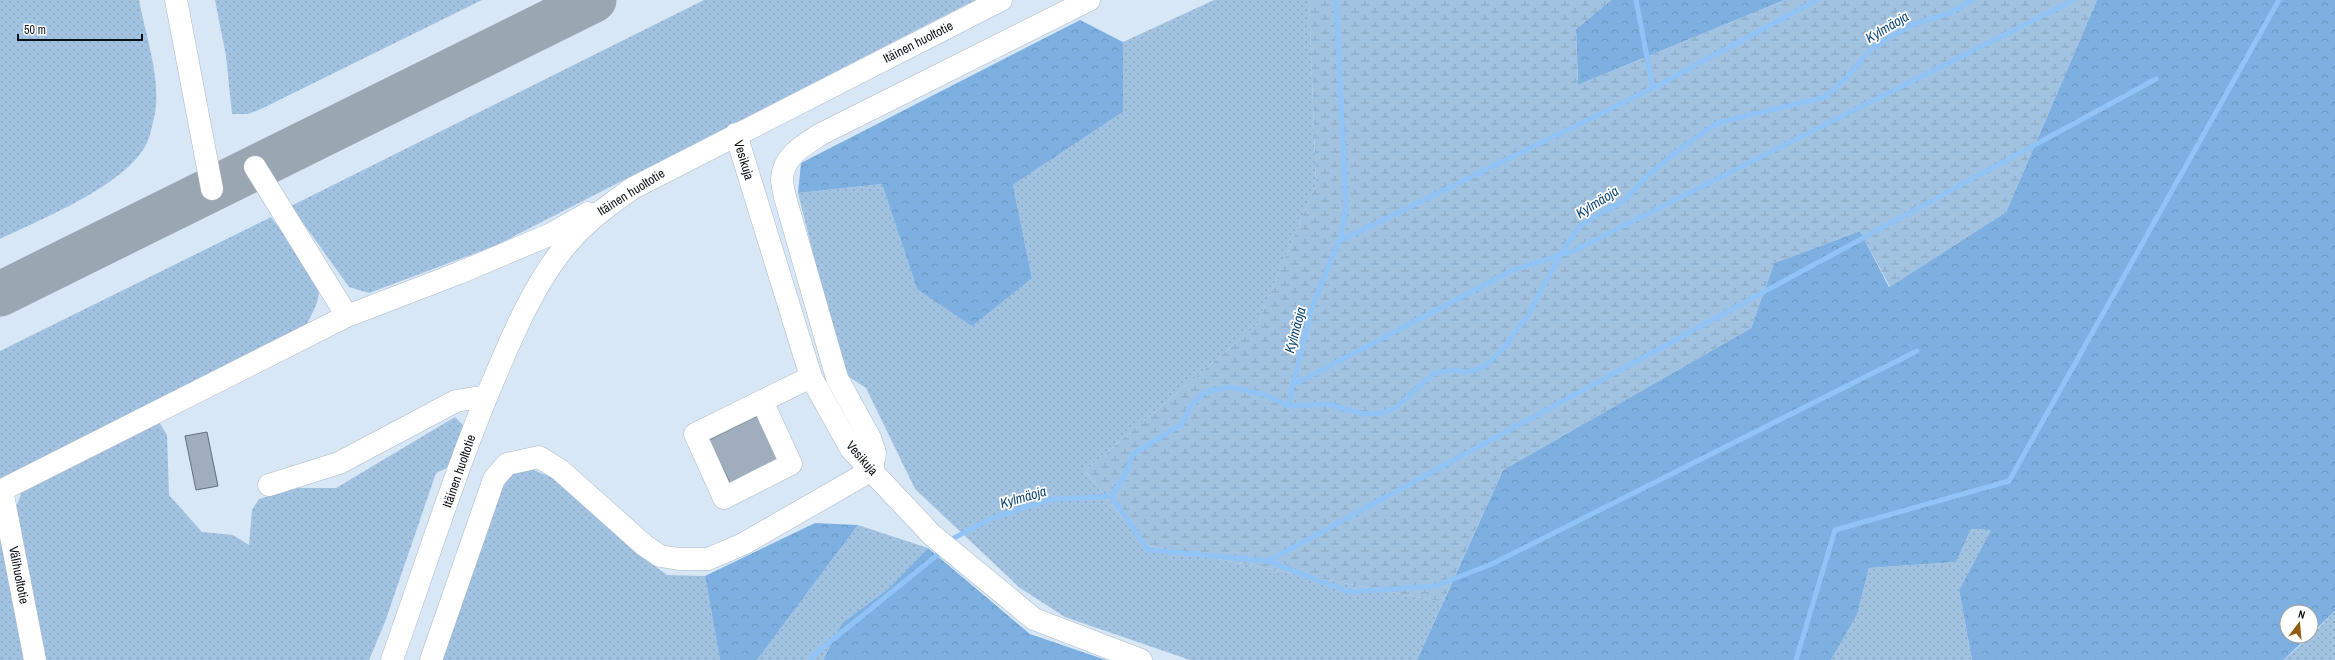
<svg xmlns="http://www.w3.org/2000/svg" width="2335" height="660" viewBox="0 0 2335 660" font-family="'Archivo Narrow',sans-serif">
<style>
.grass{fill:url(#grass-dots)}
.forest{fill:url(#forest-crowns)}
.wetland{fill:url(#wetland-marsh)}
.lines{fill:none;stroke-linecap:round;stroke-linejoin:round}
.stream{stroke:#90c4f6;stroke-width:5}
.taxiway{stroke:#9aa6b2;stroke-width:45}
.building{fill:#9fadbc;stroke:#626f7c}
.minor-casing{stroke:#aab9c7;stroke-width:23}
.minor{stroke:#fff;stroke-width:22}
.labels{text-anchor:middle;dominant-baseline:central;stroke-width:3.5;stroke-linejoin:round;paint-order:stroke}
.street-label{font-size:13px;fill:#0b1015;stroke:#fff}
.water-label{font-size:14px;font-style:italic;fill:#104976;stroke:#fff}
</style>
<defs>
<pattern id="grass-dots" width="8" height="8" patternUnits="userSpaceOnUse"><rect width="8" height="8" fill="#a2c2e1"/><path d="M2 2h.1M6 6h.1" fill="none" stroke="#8aa6c0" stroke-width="1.8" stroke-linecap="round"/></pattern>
<pattern id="forest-crowns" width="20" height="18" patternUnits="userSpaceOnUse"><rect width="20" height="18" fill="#7db0e1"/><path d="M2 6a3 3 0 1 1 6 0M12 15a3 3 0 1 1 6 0" fill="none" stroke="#6b96c0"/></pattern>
<pattern id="wetland-marsh" width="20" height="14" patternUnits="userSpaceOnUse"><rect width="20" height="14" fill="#a2c2e1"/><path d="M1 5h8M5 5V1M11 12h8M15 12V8" fill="none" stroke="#8aa6c0"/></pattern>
</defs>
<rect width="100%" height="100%" fill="#d8e7f6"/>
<path class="grass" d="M0 0H139C145 32 159 73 156 105 155 115 152 128 149 138 133 183 41 219 0 239Z
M215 0H482L261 109 248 114H232L226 56Z
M704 0H975L497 245 369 293 349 287 291 206Z
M1214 0H1309L1316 184 1257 325 1085 471 1144 545 1443 602 1417 660H1190L1065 617 1020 588 915 489 866 388 843 373 798 193 882 184 917 289 1032 278 1013 185 1123 112V42Z
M271 217C285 237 312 266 318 289 321 300 311 315 307 324L0 482V351Z
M455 417 465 427 447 468 436 473 385 622 369 660H43L16 507 22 492 157 419 167 435 169 495 202 532 233 535 249 545 252 510 259 499 298 488H336Z
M515 468 531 469 556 479 594 505 627 545 667 575 705 576 720 660H441L501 485Z
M858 525 928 548 888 589 842 623 823 660H757Z
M0 529 25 660H0Z
M1971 529 1991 530 1959 590 1972 660H1831L1857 615 1869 568 1956 562Z
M2335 611V660H2283L2311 636Z"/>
<path class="forest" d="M1611 0H1785L1578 85 1576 29Z
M2097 0H2335V611L2311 634V612H2287V636H2309L2283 660H1972L1959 590 1991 530 1971 529 1956 562 1869 568 1857 615 1831 660H1417L1503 470 1751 328 1774 263 1860 231 1889 287 2006 212Z
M1080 20 1123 42V112L1013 185 1032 278 972 326 917 289 882 184 798 193 801 163Z
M815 523 858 525 757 660H720L705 576Z
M928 548 1030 634 1106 660H823L842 623 888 589Z"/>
<path class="wetland" d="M1309 0H1611L1576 29 1578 85 1785 0H2097L2006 212 1890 287 1860 231 1774 263 1751 328 1503 470 1443 602 1144 545 1085 471 1257 325 1316 184Z"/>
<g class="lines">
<path class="stream" d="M1653 88 1817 0
M1338 242 1653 88 1636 0
M1293 385 1513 270 1573 251 2074 0
M1288 406 1311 310 1342 233 1346 207 1336 0
M1111 496 1148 550 1268 561 2156 79
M954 538 990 519 1048 500 1111 496 1123 479 1133 454 1182 424 1190 407 1205 392 1229 387 1263 394 1288 406 1327 404 1363 414 1381 413 1395 408 1433 374 1452 370 1468 372 1484 367 1503 349 1528 315 1560 255 1578 228 1601 213 1624 201 1647 176 1681 148 1717 123 1825 97 1849 75 1871 49 1911 25 1950 13 1972 0
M1268 561 1349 592 1435 586 1492 564 1917 351
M811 660 815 654 941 552
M1796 660 1835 530 2009 481 2279 0"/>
<path class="taxiway" d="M0 294 594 0"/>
</g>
<path class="building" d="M759 415 780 458 730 483 709 440Z
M207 432 218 486 196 490 185 436Z"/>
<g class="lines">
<defs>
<path id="minor" d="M176 0 212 189
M736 134 811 377 851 449 932 535 1034 619 1141 660
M255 167 347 316
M762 401 791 464 724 498 695 434 811 377
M872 470 875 453 870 438 837 378 785 197C784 192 782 185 782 179 783 156 804 145 821 134L1089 0
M269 485 339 463 456 401 487 396
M2 490 35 660
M0 491 347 316 459 273 549 235 588 213
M392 660C427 562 458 461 500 365 517 325 536 283 563 249 584 223 606 207 633 188L1001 0
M431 660 494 479 507 464 539 457 560 470 644 545 660 556 679 559H708L743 544 872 470"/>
</defs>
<use href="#minor" class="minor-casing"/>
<use href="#minor" class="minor"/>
</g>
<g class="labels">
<g class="street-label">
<text transform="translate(918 42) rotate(-27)">Itäinen huoltotie</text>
<text transform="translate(744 160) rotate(73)">Vesikuja</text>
<text transform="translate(631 192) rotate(-32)">Itäinen huoltotie</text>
<text transform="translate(862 458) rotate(49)">Vesikuja</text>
<text transform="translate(459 471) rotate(-71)">Itäinen huoltotie</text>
<text transform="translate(19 575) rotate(79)">Välihuoltotie</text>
</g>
<g class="water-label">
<text transform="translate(1887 27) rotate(-31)">Kylmäoja</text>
<text transform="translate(1597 202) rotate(-32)">Kylmäoja</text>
<text transform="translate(1295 330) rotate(-75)">Kylmäoja</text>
<text transform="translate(1023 497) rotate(-16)">Kylmäoja</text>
</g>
</g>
<g transform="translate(2299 624) rotate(16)"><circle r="19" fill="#ffffff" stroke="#9d9fa1"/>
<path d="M0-3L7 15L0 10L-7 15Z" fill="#925c11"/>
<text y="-6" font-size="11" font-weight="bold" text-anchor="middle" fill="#0b1015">N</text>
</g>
<path d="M18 34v6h124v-6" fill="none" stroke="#0b1015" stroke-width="2"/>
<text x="24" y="34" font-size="12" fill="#0b1015" stroke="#ffffff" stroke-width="3" paint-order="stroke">50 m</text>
</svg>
